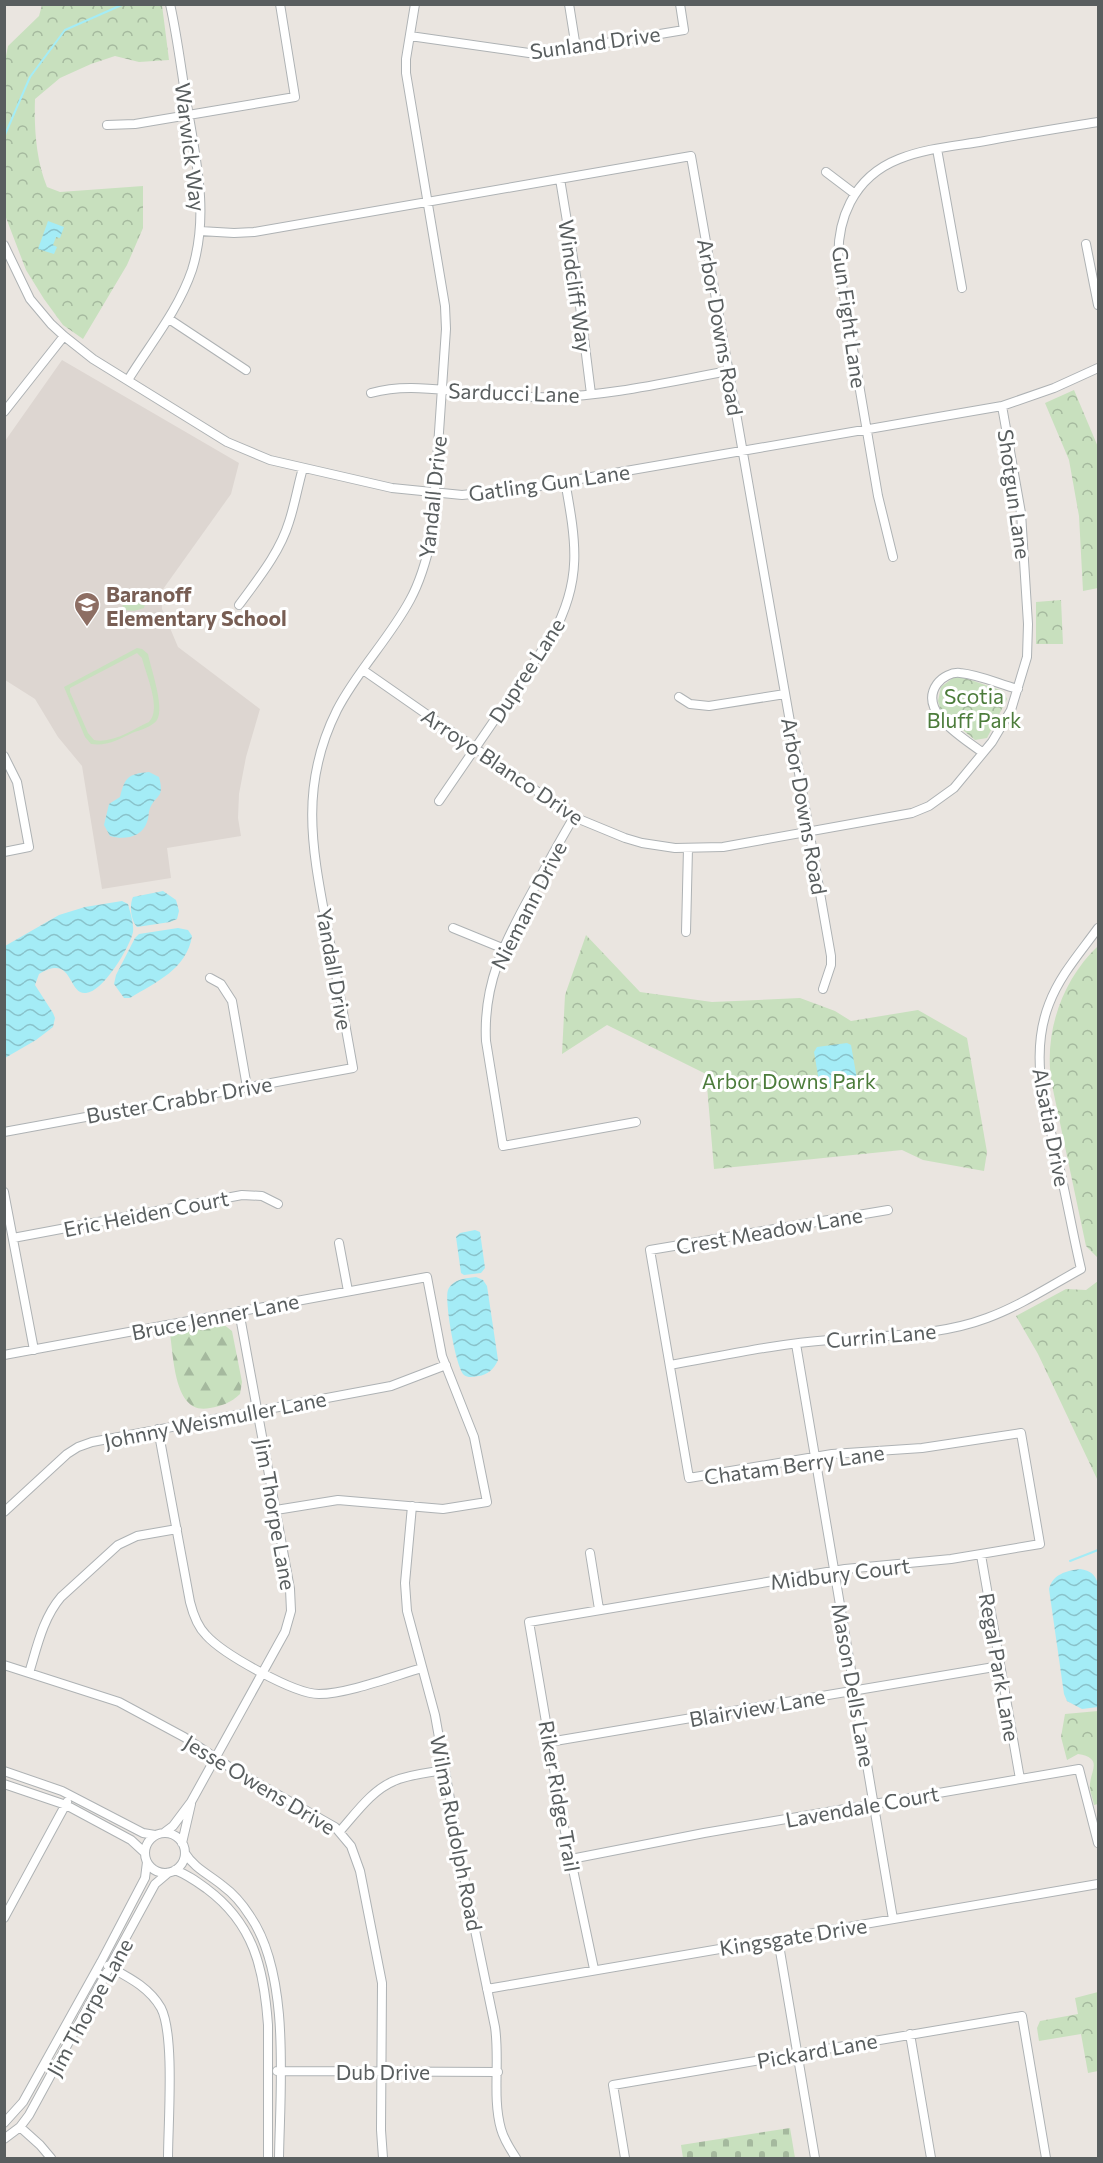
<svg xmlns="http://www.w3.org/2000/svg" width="1103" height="2163" viewBox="0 0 1103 2163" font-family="Commissioner,sans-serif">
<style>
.education{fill:#ddd6d1}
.forest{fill:url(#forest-firs)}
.cemetery{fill:url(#cemetery-stones)}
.park{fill:url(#park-crowns)}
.pitch{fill:#c8e0be;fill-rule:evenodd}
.water{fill:url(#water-waves)}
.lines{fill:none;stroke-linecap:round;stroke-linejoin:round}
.stream{stroke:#a4ecf6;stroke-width:2}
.minor-casing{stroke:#aeb2b4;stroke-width:10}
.minor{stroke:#fff;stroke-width:8}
.labels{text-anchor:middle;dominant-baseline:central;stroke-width:6;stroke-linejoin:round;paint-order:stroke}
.street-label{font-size:21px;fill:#595e5f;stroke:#fff}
.education-label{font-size:21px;font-weight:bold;fill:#785e54;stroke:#fff;text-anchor:start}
.park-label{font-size:21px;fill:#4c7c3b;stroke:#fff}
</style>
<defs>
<pattern id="forest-firs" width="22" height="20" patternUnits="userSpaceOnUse" patternTransform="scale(1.5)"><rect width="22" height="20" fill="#c8e0be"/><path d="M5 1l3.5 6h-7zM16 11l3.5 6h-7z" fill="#a5b99e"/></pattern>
<pattern id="cemetery-stones" width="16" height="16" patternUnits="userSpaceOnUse" patternTransform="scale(1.5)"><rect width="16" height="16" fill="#c8e0be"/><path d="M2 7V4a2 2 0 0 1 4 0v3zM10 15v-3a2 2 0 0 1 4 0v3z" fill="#a5b99e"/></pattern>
<pattern id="park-crowns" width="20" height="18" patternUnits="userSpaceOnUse" patternTransform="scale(1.5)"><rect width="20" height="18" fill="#c8e0be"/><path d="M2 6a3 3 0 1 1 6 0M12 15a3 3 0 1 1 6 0" fill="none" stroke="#a5b99e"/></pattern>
<pattern id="water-waves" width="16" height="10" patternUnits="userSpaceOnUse" patternTransform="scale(1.5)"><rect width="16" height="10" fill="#a4ecf6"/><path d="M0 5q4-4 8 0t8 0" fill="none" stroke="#89c2ca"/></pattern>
</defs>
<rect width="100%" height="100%" fill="#eae5e0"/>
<path class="education" d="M62 360 239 463 231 494 161 592 162 609 178 647 260 709 246 757 239 794 238 818 241 836 167 848 171 878 102 889 82 766 58 737 35 699 5 680V441Z"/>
<path class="forest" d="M223 1324 232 1331 242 1382 240 1394C231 1403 221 1406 210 1408 174 1416 174 1358 170 1334Z"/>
<path class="cemetery" d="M790 2128 795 2158H683L681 2145Z"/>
<path class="park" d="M42 5H162L169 60 139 62 115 56 91 64 60 78 35 99C34 128 36 160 47 187L60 192 143 186V228L127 265 83 339 63 325 44 299 26 270 5 215 4 66 8 46 39 16Z
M1074 390 1098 447V588L1083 591 1079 516 1069 460 1045 403Z
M132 591 140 593 145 604 144 608 134 611 124 610 121 601 123 595Z
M1061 600 1063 644H1036V602Z
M954 677H962L1003 691 1007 699 987 738 975 740 941 712 938 701 941 687Z
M586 935 640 992 712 1002 800 998 835 1011 851 1021 918 1010 967 1038 987 1152 984 1171 923 1160 902 1150 714 1169 706 1074 607 1025 562 1054 565 995Z
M1098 946V1258L1086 1246 1052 1085C1043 1035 1061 981 1098 946Z
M1098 1281V1481L1038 1354 1016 1316 1066 1289 1086 1290Z
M1098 1711V1804L1094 1805C1093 1799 1089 1790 1090 1784 1091 1770 1103 1758 1078 1754L1067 1760 1061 1737 1065 1714Z
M1098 1992V2071L1088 2073 1081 2034 1039 2041 1037 2028 1040 2021 1078 2014 1075 1998Z"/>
<path class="pitch" d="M137 648 142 649 148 654C151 669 165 708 157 720 152 727 140 730 132 733 118 740 107 746 91 744L85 737 64 687ZM137 653 142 658C146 675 162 709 149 722 133 729 113 744 94 740L88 733 70 692V688Z"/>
<path class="water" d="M48 221 64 227 60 238 56 237 53 245 57 247 54 254 38 249Z
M149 772 159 777C165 799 156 794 150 808 148 813 149 818 147 822 142 838 123 840 110 836L104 825 109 804 120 797C125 777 128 774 149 772Z
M163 891 176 900 179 911 177 919 170 922 137 927C131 920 129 906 133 897Z
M122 901 128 904C130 912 134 923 133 932 130 947 103 992 86 993 67 995 74 953 39 974L35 985 53 1013 55 1018 53 1027 36 1040 5 1058V946L59 915 85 907Z
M178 928 188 930 192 936C187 969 156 982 130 998H124L114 984 116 975 135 938 139 934Z
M847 1043 851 1045 857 1079 855 1084 822 1089 820 1087 814 1052 817 1047Z
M475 1230 480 1232 485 1268 481 1273 464 1275 461 1273 456 1237 460 1233Z
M476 1277 483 1280 487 1286 498 1360C494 1369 488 1375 478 1376 473 1377 468 1378 464 1375 456 1369 444 1300 448 1290 453 1279 466 1278 476 1277Z
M1080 1569C1091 1571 1095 1574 1098 1584V1707L1082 1709 1067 1701 1064 1694 1049 1589C1053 1574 1066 1571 1080 1569Z"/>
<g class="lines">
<path class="stream" d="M4 137 30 77 65 30 124 4
M1070 1561 1098 1550"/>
<defs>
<path id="minor" d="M569 4 576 48
M410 36 529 53 576 48 684 30 680 4
M107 125 135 124 295 97 280 4
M937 149 962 288
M826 172 855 194
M560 179 577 282 591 394
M200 231 234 233 254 232 691 156 831 956V965L823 989
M1086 244 1098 305
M4 245 30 299 51 324 64 336 93 359 227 442 270 460 392 488 462 495 522 489 1002 406 1054 388 1098 368
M169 319 246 370
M128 380C150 344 178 311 192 270 210 213 195 156 186 99 181 68 177 35 170 4
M371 393C402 384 433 389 466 392 494 395 523 398 552 397 610 396 672 381 729 371
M4 412 64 336
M893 557 878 496 839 267C835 221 853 177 899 159 926 148 956 146 985 141 1023 134 1061 128 1098 122
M239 605C258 579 280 552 289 522 295 504 298 485 303 468
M363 670 574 817 625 838 642 843 675 848 723 847 912 813 929 806 954 788 992 742 1011 710 1027 657 1028 624 1021 513 1002 406
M679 697 690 704 709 706 785 694
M983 753C964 738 917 712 937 684 942 677 952 672 960 673 980 675 999 684 1018 689
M4 756 17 782 29 847 4 852
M439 801 552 636C583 580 576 542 565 481
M574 817C559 842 545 868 531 894 504 943 483 984 486 1041L503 1146 636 1122
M453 928 502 948
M686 932 688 848
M210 978 221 984 232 1001 247 1087
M4 1132 353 1068C345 1023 337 978 328 933 313 852 298 788 337 710 357 671 389 639 410 600 421 580 427 558 432 535L446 329 445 306 406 73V59L415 4
M4 1192 34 1350
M13 1238 242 1195 262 1196 278 1204
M339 1243 348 1291
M796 1344 893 1919
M4 1355 427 1277 442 1356 474 1437 487 1502 443 1509 338 1500 276 1510
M670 1365C722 1356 775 1344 829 1340 881 1335 937 1337 987 1318 1020 1306 1050 1286 1081 1269 1073 1235 1067 1200 1059 1166 1047 1113 1028 1058 1049 1004 1060 975 1080 953 1098 928
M158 1429 190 1602C193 1614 197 1626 206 1635 223 1654 294 1694 319 1694 347 1694 394 1676 422 1668
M412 1506 405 1583 407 1611 435 1715 463 1872 495 2027C500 2061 492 2097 501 2129 504 2140 510 2149 516 2158
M4 1512 67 1454 78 1447 92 1442 391 1386 446 1365
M590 1553 599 1609
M981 1555 1020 1779
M4 1665 119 1702 184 1737 231 1768 335 1827 351 1846 360 1871 382 1983 381 2130 383 2158
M29 1673C37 1647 43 1618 61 1597L118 1545 137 1536 177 1529
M549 1742 1000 1666
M4 1771 62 1791 143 1833 155 1835
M4 1784 66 1805 131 1840 144 1852
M340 1831C356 1813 372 1790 394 1781 410 1774 428 1773 444 1770
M165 1832 173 1826 191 1802 285 1632 291 1611 290 1589 239 1311
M145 1853a20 20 0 1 1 40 0a20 20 0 1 1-40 0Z
M182 1843 191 1804
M185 1853C194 1868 210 1875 223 1886 234 1894 243 1905 250 1916 291 1975 280 2089 279 2158
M571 1859 704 1833 1079 1769 1098 1843
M175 1870C188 1875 196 1881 207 1889 254 1924 264 1969 268 2025V2158
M4 1918 67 1802
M778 1939 815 2158
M108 1966C128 1977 149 1987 161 2008 175 2035 168 2124 168 2158
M594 1969 563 1822 529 1622 845 1569 951 1559 1040 1544 1021 1433 922 1448 832 1454 689 1478 650 1250 888 1210
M487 1989 1098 1884
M910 2034 931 2158
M277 2071 498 2072
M4 2123 23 2102 101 1962 145 1878 147 1862
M20 2127 40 2145 51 2158
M4 2139 20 2127 29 2115 155 1884 168 1873
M625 2158 613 2085 1022 2016 1046 2158"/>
</defs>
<use href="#minor" class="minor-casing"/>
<use href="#minor" class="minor"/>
</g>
<defs>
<symbol id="school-pin" viewBox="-11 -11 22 30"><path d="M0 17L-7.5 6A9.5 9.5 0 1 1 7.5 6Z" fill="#8d6e63" stroke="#fff"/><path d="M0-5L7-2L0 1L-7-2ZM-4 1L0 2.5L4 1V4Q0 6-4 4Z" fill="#fff"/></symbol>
</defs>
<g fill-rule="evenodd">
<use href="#school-pin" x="72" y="590" width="30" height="40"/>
</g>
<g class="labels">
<g class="street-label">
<text transform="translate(595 42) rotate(-8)">Sunland Drive</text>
<text transform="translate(191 147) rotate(83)">Warwick Way</text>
<text transform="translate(576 286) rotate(82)">Windcliff Way</text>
<text transform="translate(850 317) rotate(82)">Gun Fight Lane</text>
<text transform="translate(721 327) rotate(80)">Arbor Downs Road</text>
<text transform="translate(514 392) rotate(2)">Sarducci Lane</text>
<text transform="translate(549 482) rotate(-8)">Gatling Gun Lane</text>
<text transform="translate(1015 494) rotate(82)">Shotgun Lane</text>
<text transform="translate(432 497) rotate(-84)">Yandall Drive</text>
<text transform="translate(526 670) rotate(-57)">Dupree Lane</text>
<text transform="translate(503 766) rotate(34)">Arroyo Blanco Drive</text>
<text transform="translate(805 806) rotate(80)">Arbor Downs Road</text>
<text transform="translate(528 905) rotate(-63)">Niemann Drive</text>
<text transform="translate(335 969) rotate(80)">Yandall Drive</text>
<text transform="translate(179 1099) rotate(-10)">Buster Crabbr Drive</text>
<text transform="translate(1052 1127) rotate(79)">Alsatia Drive</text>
<text transform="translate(146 1213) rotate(-11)">Eric Heiden Court</text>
<text transform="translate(769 1230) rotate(-10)">Crest Meadow Lane</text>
<text transform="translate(215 1316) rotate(-11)">Bruce Jenner Lane</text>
<text transform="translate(881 1335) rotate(-5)">Currin Lane</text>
<text transform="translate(215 1419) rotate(-11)">Johnny Weismuller Lane</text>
<text transform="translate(794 1464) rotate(-8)">Chatam Berry Lane</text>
<text transform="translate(276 1514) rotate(80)">Jim Thorpe Lane</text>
<text transform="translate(840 1573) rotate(-7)">Midbury Court</text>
<text transform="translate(1000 1667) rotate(80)">Regal Park Lane</text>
<text transform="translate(854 1685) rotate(80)">Mason Dells Lane</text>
<text transform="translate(757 1707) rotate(-10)">Blairview Lane</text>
<text transform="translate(260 1784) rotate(31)">Jesse Owens Drive</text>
<text transform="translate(560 1796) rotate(80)">Riker Ridge Trail</text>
<text transform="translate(862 1806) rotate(-10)">Lavendale Court</text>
<text transform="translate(457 1833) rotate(79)">Wilma Rudolph Road</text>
<text transform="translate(793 1936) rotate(-9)">Kingsgate Drive</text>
<text transform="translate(89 2007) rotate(-61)">Jim Thorpe Lane</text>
<text transform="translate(817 2050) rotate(-10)">Pickard Lane</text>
<text x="383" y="2071">Dub Drive</text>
</g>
<g class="education-label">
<text x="106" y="593">Baranoff<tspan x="106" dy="24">Elementary School</tspan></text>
</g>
<g class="park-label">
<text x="974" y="695">Scotia<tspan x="974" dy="24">Bluff Park</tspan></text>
<text x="789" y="1080">Arbor Downs Park</text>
</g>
</g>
<rect width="1103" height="2163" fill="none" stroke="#595e5f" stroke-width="12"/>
</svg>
